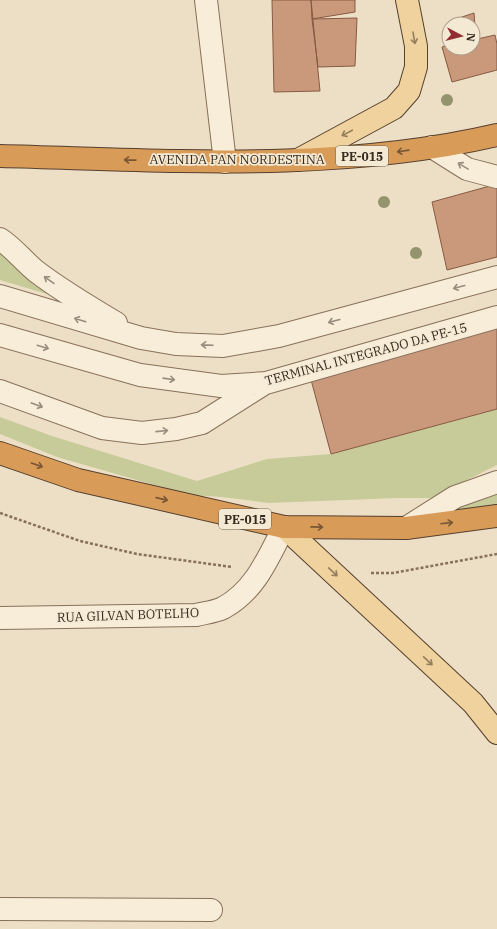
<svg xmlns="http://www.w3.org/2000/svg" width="497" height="929" viewBox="0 0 497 929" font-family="'IBM Plex Serif',serif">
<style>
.green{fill:#c7cb99}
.building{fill:#ca997c;stroke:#865a42}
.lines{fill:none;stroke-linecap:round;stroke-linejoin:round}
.minor-casing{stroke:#87715b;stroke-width:24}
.major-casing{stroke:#55402f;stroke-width:24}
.highway-casing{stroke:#55402f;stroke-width:24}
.path{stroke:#87715b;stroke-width:2.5;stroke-dasharray:3 2;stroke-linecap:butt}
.minor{stroke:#f8edd8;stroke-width:22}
.major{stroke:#efd29e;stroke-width:22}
.highway{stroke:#d99b58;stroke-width:22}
.tree{fill:#93936e}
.oneway{stroke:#947e5e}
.oneway2{stroke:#785736}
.oneway3{stroke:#988c7c}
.labels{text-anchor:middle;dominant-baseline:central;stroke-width:3.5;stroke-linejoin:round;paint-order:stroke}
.shield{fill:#f4ead4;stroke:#706455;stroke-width:1}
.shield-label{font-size:12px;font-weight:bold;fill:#382a1f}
.street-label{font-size:13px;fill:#382a1f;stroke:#f4ead4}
</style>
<rect width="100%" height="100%" fill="#eddfc5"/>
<path class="green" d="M0 242 57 297 0 280Z
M497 409V465L431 498H398L269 503 222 497 189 495 57 457 0 434V417L52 436 197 481 267 459 331 454Z
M497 487V509L433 519Z"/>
<path class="building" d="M272 0H311L320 91 274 92Z
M311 0H355V12L312 19Z
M474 13 476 39 473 40V24H456V19Z
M357 18 355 66 318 67 312 19Z
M495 35 497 44V70L452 82 442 47 449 45V48H473V40Z
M497 184V257L447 270 432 202Z
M497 325V409L331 454 310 376Z"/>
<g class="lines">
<defs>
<path id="minor" d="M206 0 225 162
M432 147 467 169 497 177
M0 239C14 248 24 262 37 272 62 291 89 307 116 323
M0 296 141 338 176 344 223 346 279 336 497 277
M0 335 140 375 221 386 266 383 497 317
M0 391 102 428 142 433 176 429 202 423 262 385
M406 528 455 497 497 482
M0 618 196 615C204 613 215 612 223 608 255 591 268 558 284 527
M0 909 211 910"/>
<path id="major" d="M298 160 394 108 409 91 416 67V46L407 0
M284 527 473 703 497 733"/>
<path id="highway" d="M0 156C165 160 334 173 497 135
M0 453 78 480 284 527 406 528 497 516"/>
</defs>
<use href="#minor" class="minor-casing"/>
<use href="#major" class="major-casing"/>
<use href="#highway" class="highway-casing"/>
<path class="path" d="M0 513 80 541 137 554 232 567
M371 573H393L497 554"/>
<use href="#minor" class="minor"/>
<use href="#major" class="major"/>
<use href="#highway" class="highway"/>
</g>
<g class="tree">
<circle cx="447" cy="100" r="6"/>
<circle cx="384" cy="202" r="6"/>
<circle cx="416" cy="253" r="6"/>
</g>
<defs><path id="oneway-shaft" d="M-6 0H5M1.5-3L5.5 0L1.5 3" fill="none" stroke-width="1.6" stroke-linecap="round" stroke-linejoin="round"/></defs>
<g class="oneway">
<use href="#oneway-shaft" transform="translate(414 38) rotate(80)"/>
<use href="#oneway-shaft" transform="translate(347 133) rotate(152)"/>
<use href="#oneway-shaft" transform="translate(333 572) rotate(43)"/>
<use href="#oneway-shaft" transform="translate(428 661) rotate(43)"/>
</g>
<g class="oneway2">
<use href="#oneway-shaft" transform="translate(403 151) rotate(172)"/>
<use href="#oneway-shaft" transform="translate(130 160) rotate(-179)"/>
<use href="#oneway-shaft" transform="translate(37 465) rotate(19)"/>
<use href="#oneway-shaft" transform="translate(162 499) rotate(13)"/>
<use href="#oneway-shaft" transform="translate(447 523) rotate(-7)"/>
<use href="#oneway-shaft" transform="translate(317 527) rotate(1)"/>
</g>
<g class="oneway3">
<use href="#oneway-shaft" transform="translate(463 166) rotate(-149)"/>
<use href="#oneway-shaft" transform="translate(49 280) rotate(-145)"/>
<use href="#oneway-shaft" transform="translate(459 287) rotate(165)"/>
<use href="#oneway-shaft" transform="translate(80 320) rotate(-162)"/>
<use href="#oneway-shaft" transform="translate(334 321) rotate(165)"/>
<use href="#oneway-shaft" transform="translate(207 345) rotate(-178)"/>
<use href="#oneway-shaft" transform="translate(43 347) rotate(17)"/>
<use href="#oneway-shaft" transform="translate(169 379) rotate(8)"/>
<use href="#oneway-shaft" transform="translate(37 405) rotate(20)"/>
<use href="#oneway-shaft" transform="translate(162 431) rotate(-6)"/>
</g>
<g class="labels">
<g class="shield">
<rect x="336" y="146" width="52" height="20" rx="3"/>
<rect x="219" y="509" width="52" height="20" rx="3"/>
</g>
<g class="shield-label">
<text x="362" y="156">PE-015</text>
<text x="245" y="519">PE-015</text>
</g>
<g class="street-label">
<text x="237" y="159">AVENIDA PAN NORDESTINA</text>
<text transform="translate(366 354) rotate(-15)">TERMINAL INTEGRADO DA PE-15</text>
<text transform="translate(128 615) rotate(-2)">RUA GILVAN BOTELHO</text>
</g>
</g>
<g transform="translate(461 36) rotate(97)"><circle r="19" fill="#f4ead4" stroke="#a99d8c"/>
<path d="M0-3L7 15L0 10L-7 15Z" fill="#942d32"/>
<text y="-6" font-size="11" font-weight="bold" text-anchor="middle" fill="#382a1f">N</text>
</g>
</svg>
